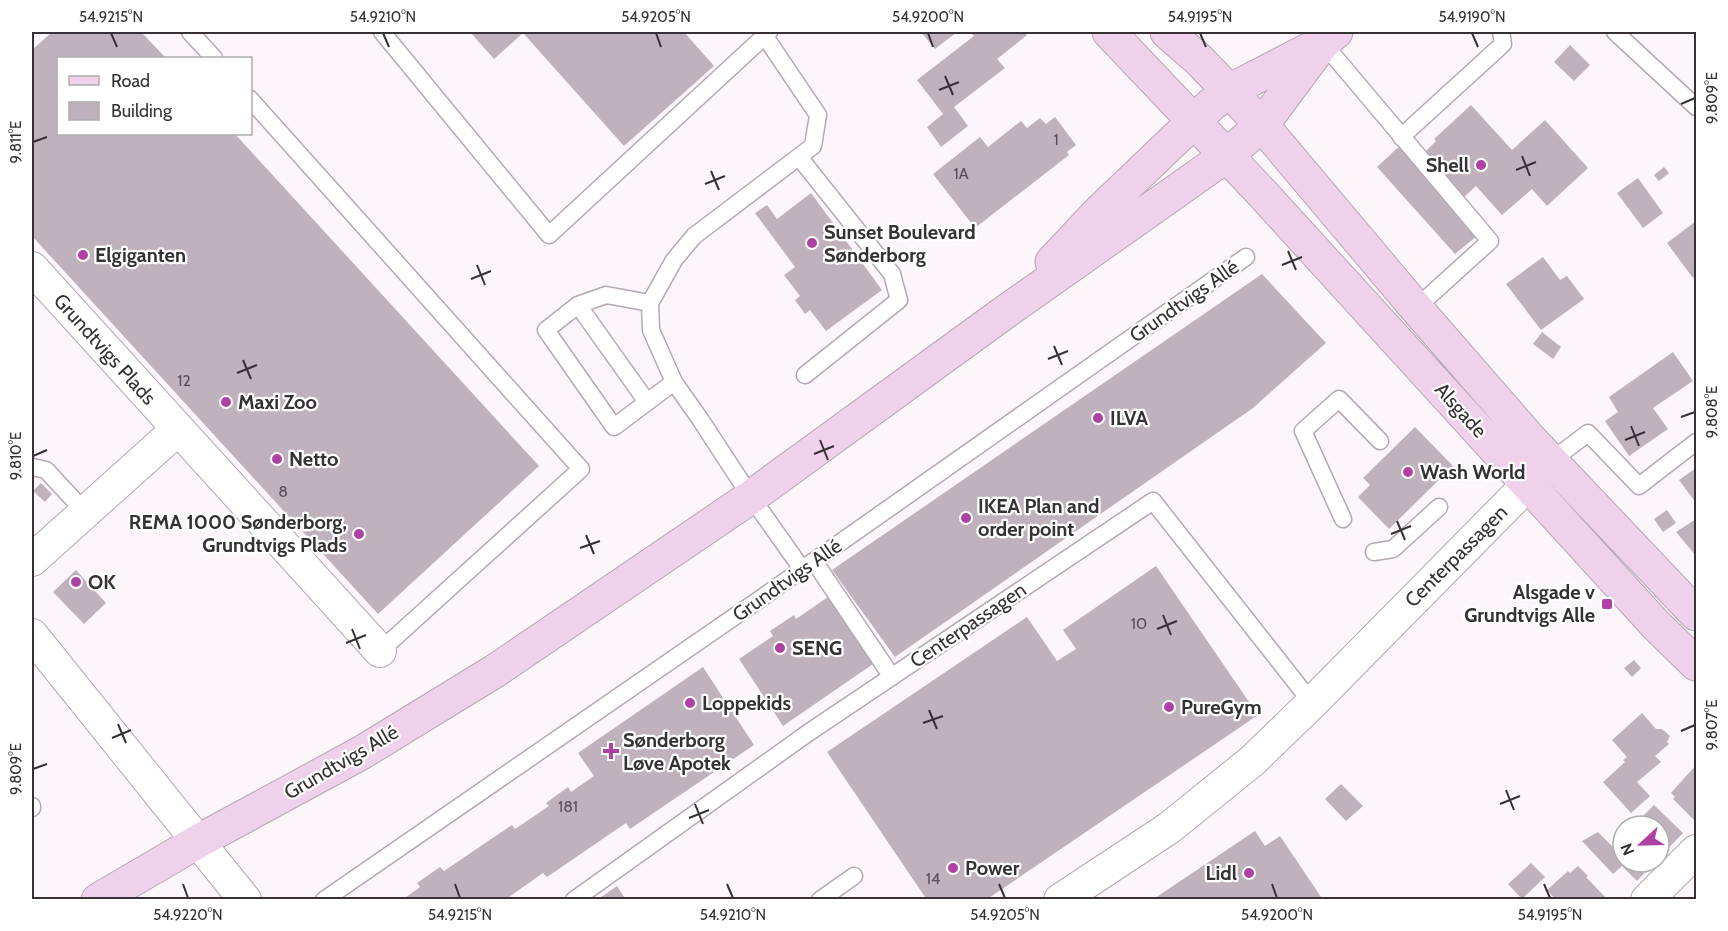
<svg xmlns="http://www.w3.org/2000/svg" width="1728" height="931" viewBox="0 0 1728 931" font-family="Cabin,sans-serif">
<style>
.building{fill:#c0b2bd}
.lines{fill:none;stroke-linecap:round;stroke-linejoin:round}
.lane-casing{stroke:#b5a8b3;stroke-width:19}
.street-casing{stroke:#b5a8b3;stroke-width:34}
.secondary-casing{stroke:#b5a8b3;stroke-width:35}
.lane{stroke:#fff;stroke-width:16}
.street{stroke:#fff;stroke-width:32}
.secondary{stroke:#f0d1ec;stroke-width:33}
.ticks{fill:none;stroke:#373136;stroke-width:2}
.poi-dot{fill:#ae42a2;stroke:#fff;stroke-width:2}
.labels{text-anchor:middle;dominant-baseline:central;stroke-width:4.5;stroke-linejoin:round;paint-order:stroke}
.number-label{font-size:16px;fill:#595158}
.poi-label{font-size:20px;font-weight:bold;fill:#373136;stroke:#fff;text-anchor:start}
.street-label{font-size:20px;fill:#373136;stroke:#fff}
.neatline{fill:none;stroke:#373136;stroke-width:2}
.ticks-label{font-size:15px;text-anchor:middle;fill:#373136}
</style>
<rect width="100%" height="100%" fill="#fdf5fc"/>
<path class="building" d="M52 32H141L166 58H58V134H235L539 466 378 614 32 236V50Z
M470 32H684L714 66 624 146 523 33 494 59Z
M921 32H957L935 49Z
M970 32H1025L1027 35 997 59 1005 68 954 107 968 126 941 147 927 127 943 114 917 80 974 36Z
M1570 45 1590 65 1574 81 1554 62Z
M1471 105 1512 150 1545 120 1588 168 1547 206 1532 189 1502 215 1476 186 1463 198 1489 226 1455 254 1377 167 1409 137 1424 153 1436 141 1434 139Z
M1055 117 1076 145 1067 152 1069 155 975 228 933 174 980 137 988 147 1021 121 1027 128 1040 118 1046 124Z
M1664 167 1669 173 1659 181 1654 175Z
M1638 178 1663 213 1643 228 1617 193Z
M811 193 882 290 826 331 810 310 805 314 795 300 800 296 784 275 795 267 755 213 767 205 777 219Z
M1696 221V275L1693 278 1667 243Z
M1543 257 1560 280 1567 276 1584 299 1541 330 1506 284Z
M1262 274 1326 343 1253 408 895 657 832 570Z
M1542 332 1561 347 1553 359 1533 344Z
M1673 352 1693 381 1653 408 1668 429 1629 456 1605 421 1618 412 1609 397Z
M1415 427 1453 466 1389 529 1358 497 1370 485 1363 478Z
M1696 468V503L1679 480Z
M41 483 52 494 45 502 33 491Z
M1667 510 1676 523 1663 532 1654 519Z
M1696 519V556L1676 532Z
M1156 566 1258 715 986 900H927L827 752 1027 617 1057 661 1076 649 1063 630Z
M76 570 106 603 84 624 53 592Z
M831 595 876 662 783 726 739 659 773 636 770 631 794 615 796 619Z
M1634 660 1641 668 1632 677 1624 668Z
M703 667 754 745 630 829 626 823 547 877 543 873 505 900H402L420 887 417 883 440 867 444 871 512 825 515 829 549 806 546 803 568 787 571 792 594 776 578 753Z
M1642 713 1656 729H1662L1670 736 1667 742 1669 744 1655 756 1661 762 1637 782 1650 796 1631 813 1603 782 1625 762 1623 760 1627 757 1612 740Z
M1696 765V822L1673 799 1675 797 1671 793Z
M1341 784 1363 806 1346 821 1325 799Z
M1654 805 1683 833 1659 858V826H1633Z
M1255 831 1265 846 1280 836 1323 900H1152Z
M1598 832 1613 847 1623 836V862H1655L1637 881 1622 866 1613 874 1582 841Z
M1531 863 1545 877 1522 899 1508 884Z
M1578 866 1588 876 1586 877 1608 900H1556L1547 890 1568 871 1570 873Z
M617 886 626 900H597Z"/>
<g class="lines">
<defs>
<path id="lane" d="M190 32 214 58
M382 32 549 235 769 32
M1615 32 1696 107
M764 35 818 115 813 146 694 236 674 260 650 303 651 330 674 382 700 419 751 497 802 569
M1323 43 1490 241 1416 308
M250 99 581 469 380 651
M1401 137 1503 44 1501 32
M799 157 892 274 899 300 805 375
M650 303 606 295 578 305 546 330 614 427 674 382
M578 305 647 402
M1551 461 1588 433 1639 486 1696 442
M32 467 46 470 85 512
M1343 519 1303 431 1339 399 1380 441
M1374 552 1393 549 1439 507
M814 561 892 677
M32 806V808
M324 900 760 599 1246 257
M574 900 808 733 1153 501 1312 703
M820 900 854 876"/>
<path id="street" d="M32 268 380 651
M32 560 178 429
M32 635 245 900
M1060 900 1169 828 1252 761 1312 703 1546 466
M1647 900 1696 851"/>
<path id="secondary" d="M1109 32 1261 192 1656 625 1696 664
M1167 32 1198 59 1262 125 1416 308 1530 439 1696 614
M1052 262 1096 215 1212 104 1229 91 1316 46
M98 900 197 842 361 753 495 671 751 497 1001 315 1226 156 1262 125 1323 43 1336 32"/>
</defs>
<use href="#lane" class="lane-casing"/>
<use href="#street" class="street-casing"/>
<use href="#secondary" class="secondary-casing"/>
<use href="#lane" class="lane"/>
<use href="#street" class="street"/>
<use href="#secondary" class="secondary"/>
</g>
<path class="ticks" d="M111 33 117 47M383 33 389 47M656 33 661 47M928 33 933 47M1200 33 1206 47M1472 33 1478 47M945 76 953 95M939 90 959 82M1681 104 1695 98M33 142 47 137M1522 156 1530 176M1516 170 1536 162M711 171 719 190M705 184 725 176M1288 251 1296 270M477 265 485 285M1282 265 1302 257M471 279 491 271M1054 346 1062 365M1048 359 1068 351M243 360 251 379M237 373 257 365M1681 417 1695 412M1631 426 1639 446M820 440 828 460M1625 440 1645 432M814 454 834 446M33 456 47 450M1397 521 1405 540M1391 534 1411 526M586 535 594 554M580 548 600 541M1163 615 1171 635M352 629 360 649M1157 629 1177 621M346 643 366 635M929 710 937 729M923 723 943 716M118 724 126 743M1681 731 1695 725M112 738 131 730M33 769 47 764M1506 790 1514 810M695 804 703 824M1500 804 1520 796M689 818 709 810M183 884 188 898M455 884 460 898M727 884 733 898M999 884 1005 898M1272 884 1277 898M1544 884 1550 898"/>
<g class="poi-dot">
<circle cx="1481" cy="165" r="6"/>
<circle cx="812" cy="243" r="6"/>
<circle cx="83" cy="255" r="6"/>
<circle cx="226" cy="402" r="6"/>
<circle cx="1098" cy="418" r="6"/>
<circle cx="277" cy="459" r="6"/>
<circle cx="1408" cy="472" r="6"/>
<circle cx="966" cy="518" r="6"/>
<circle cx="359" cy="534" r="6"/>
<circle cx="76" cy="582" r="6"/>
<rect x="1601" y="598" width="12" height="12" rx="3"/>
<circle cx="780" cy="648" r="6"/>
<circle cx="690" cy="703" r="6"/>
<circle cx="1169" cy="707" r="6"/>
<path d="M608 742h6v6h6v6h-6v6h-6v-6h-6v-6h6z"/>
<circle cx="953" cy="868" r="6"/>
<circle cx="1249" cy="873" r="6"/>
</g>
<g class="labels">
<g class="number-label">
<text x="1056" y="139">1</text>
<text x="961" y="173">1A</text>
<text x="184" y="380">12</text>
<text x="283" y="491">8</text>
<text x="1139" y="623">10</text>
<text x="568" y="806">181</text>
<text x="933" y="878">14</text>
</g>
<g class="poi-label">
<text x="1469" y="165" text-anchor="end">Shell</text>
<text x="824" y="232">Sunset Boulevard<tspan x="824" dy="23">Sønderborg</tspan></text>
<text x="95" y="255">Elgiganten</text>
<text x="238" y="402">Maxi Zoo</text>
<text x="1110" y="418">ILVA</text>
<text x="289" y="459">Netto</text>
<text x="1420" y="472">Wash World</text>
<text x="978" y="506">IKEA Plan and<tspan x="978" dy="23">order point</tspan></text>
<text x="347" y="522" text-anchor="end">REMA 1000 Sønderborg,<tspan x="347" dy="23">Grundtvigs Plads</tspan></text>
<text x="88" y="582">OK</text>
<text x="1595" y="592" text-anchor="end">Alsgade v<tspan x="1595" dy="23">Grundtvigs Alle</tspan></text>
<text x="792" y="648">SENG</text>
<text x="702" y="703">Loppekids</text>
<text x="1181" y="707">PureGym</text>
<text x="623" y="740">Sønderborg<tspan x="623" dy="23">Løve Apotek</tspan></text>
<text x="965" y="868">Power</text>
<text x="1237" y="873" text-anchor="end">Lidl</text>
</g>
<g class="street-label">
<text transform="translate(1184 301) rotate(-35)">Grundtvigs Allé</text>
<text transform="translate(105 349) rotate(48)">Grundtvigs Plads</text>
<text transform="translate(1461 410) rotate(48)">Alsgade</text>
<text transform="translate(1456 556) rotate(-45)">Centerpassagen</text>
<text transform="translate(787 580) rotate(-35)">Grundtvigs Allé</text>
<text transform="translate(968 625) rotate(-34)">Centerpassagen</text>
<text transform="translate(341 762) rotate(-30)">Grundtvigs Allé</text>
</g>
</g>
<rect width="1728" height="931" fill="none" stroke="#ffffff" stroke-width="66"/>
<rect x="57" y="57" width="195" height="78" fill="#ffffff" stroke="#afadaf" stroke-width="1.5"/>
<rect x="69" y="76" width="30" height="9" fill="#f0d1ec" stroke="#afadaf" stroke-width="1.5"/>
<text x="111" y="87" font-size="18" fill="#373136">Road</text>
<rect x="69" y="102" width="30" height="18" fill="#c0b2bd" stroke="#afadaf" stroke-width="1.5"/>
<text x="111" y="117" font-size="18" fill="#373136">Building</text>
<g transform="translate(1641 844) rotate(248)"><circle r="28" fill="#ffffff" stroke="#afadaf" stroke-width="1.5"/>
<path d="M0-4.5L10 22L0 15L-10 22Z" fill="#ae42a2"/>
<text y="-9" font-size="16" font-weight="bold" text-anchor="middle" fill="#373136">N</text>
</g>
<rect x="33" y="33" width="1662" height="865" class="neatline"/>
<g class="ticks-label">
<text x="111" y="22">54.9215°N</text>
<text x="383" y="22">54.9210°N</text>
<text x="656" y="22">54.9205°N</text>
<text x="928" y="22">54.9200°N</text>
<text x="1200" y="22">54.9195°N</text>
<text x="1472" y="22">54.9190°N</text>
<text transform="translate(1712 98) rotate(-90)" y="5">9.809°E</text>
<text transform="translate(16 142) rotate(-90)" y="5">9.811°E</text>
<text transform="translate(1712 412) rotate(-90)" y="5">9.808°E</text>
<text transform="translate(16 456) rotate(-90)" y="5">9.810°E</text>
<text transform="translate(1712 725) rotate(-90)" y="5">9.807°E</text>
<text transform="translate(16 769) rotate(-90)" y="5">9.809°E</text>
<text x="188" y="920">54.9220°N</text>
<text x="460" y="920">54.9215°N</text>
<text x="733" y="920">54.9210°N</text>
<text x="1005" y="920">54.9205°N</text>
<text x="1277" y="920">54.9200°N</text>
<text x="1550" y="920">54.9195°N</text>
</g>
</svg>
